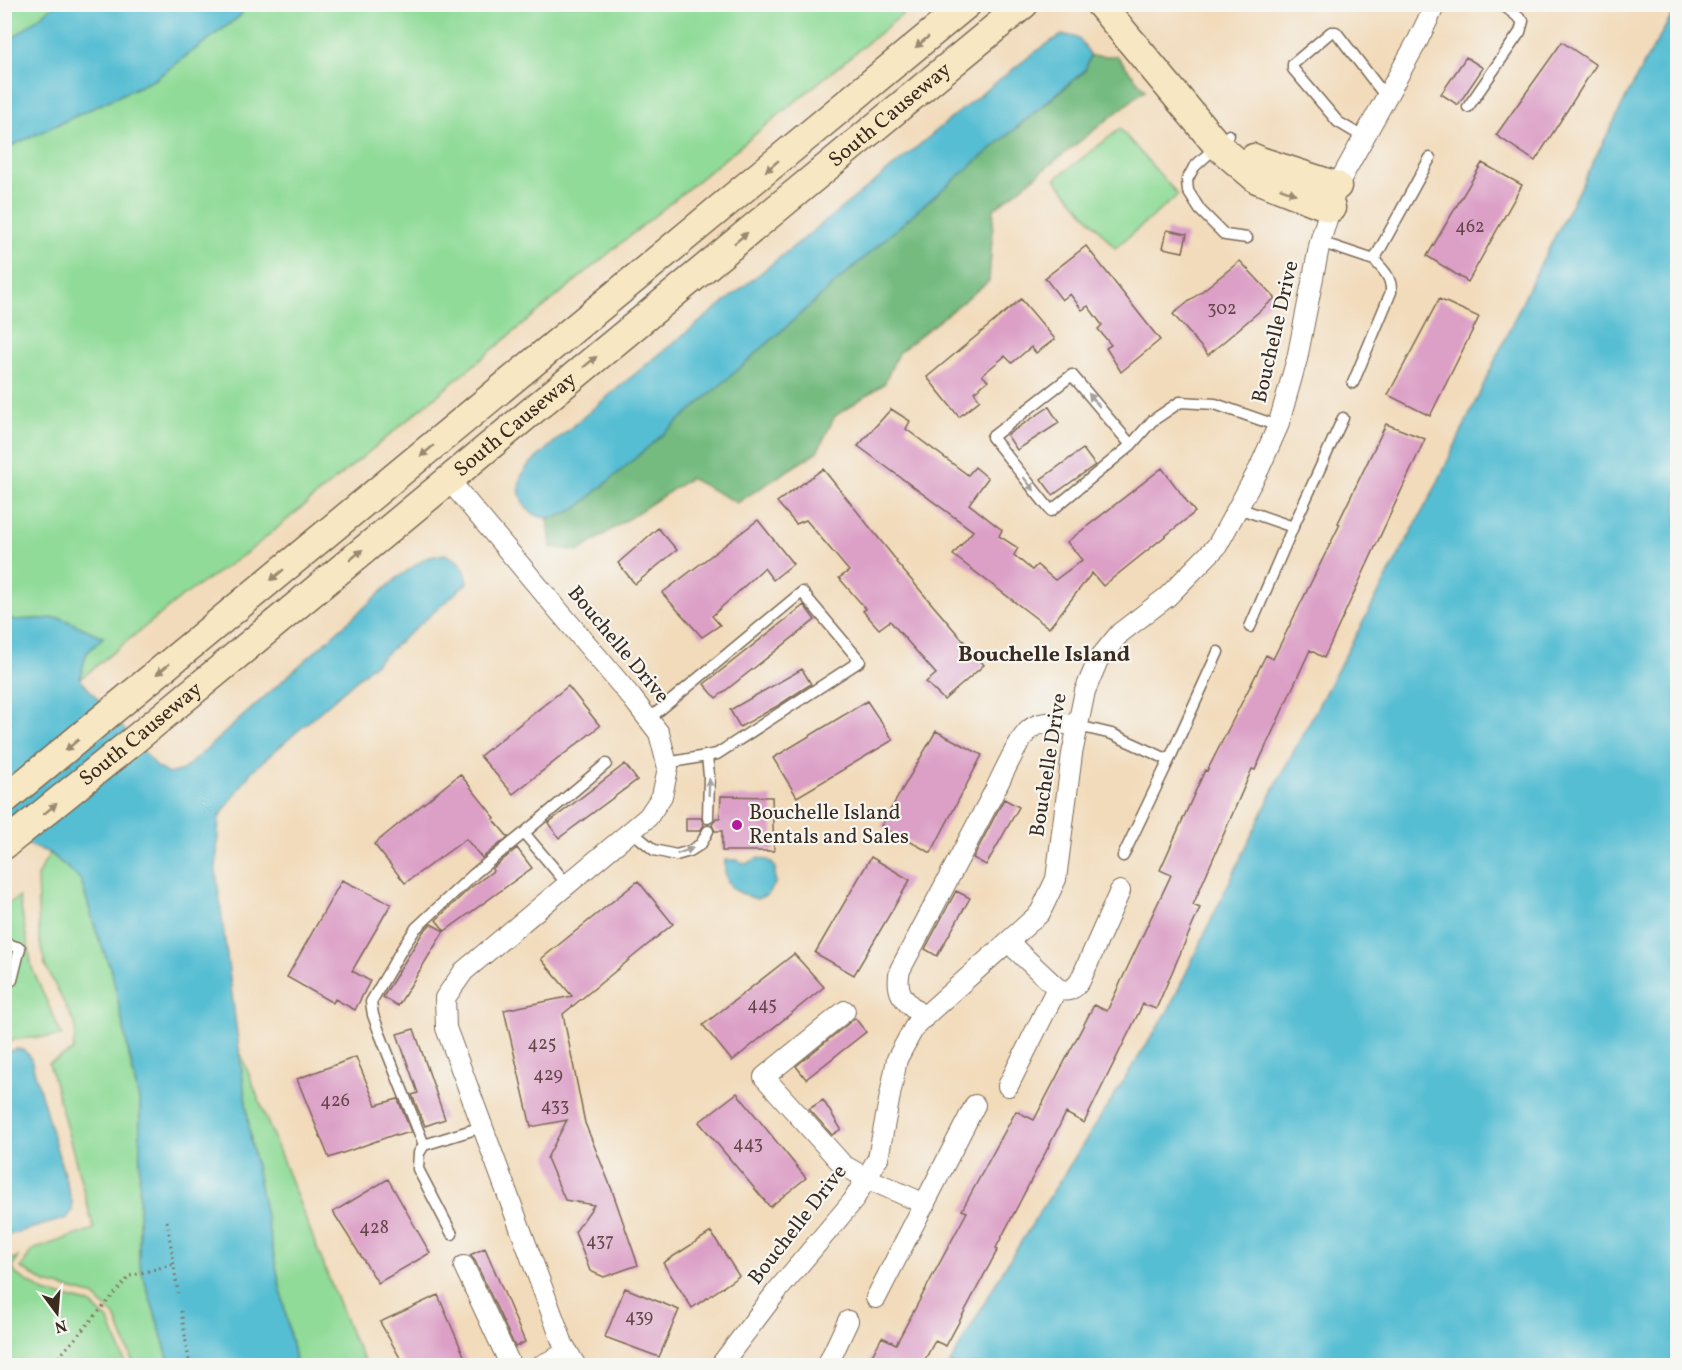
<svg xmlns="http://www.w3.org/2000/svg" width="1682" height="1370" viewBox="0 0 1682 1370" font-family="Vollkorn,serif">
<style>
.green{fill:#90db98;stroke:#66825b;stroke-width:1.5}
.forest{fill:#74bb80;stroke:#58724f;stroke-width:1.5}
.water{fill:#56bed3;stroke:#487478;stroke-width:1.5}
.building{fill:#dc9fc6}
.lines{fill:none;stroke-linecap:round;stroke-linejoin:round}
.lane-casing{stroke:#7b6855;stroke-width:13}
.street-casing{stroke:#7b6855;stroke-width:22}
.secondary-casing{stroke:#7b6855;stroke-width:31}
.path{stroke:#7b6855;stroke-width:3;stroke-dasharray:1.5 4.5;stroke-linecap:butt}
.lane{stroke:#fff;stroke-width:10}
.street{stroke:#fff;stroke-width:20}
.secondary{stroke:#f7e8c3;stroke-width:28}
.oneway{fill:#998970}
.oneway2{fill:#a79f9a}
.poi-dot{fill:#b5179e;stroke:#f6f6f2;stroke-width:2}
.labels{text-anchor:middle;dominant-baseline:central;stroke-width:4.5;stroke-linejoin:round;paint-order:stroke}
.number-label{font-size:18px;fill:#634748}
.street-label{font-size:21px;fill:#3b2a1e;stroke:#f6f6f2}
.poi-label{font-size:21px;fill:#3b2a1e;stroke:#f6f6f2;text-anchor:start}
.neighbourhood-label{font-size:22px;font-weight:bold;fill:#3b2a1e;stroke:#f6f6f2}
</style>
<rect width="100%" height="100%" fill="#f6f6f2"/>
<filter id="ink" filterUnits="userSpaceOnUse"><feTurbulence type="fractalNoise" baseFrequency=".0167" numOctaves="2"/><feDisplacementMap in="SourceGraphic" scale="12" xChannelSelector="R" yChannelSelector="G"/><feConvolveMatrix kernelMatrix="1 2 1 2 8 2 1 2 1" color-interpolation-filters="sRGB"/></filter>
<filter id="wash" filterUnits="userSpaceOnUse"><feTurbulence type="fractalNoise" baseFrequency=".008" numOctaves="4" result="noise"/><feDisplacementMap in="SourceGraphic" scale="24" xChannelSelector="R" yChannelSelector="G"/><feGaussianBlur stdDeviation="1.35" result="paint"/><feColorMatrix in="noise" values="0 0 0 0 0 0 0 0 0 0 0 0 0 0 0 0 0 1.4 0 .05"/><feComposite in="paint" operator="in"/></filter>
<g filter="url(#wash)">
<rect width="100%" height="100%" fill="#f2dbbb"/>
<path class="green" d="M5 4H55V5L5 44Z
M246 5H914L626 239 248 552 183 596 80 679 86 654 103 637 61 618 13 620 5 614 4 149 155 79 240 16Z
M1120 129 1178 195 1115 248 1055 179Z
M50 853 81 880 96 931 127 948V1047L140 1105 139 1263 160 1330 170 1365H134L115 1316 92 1295 46 1283 21 1268 32 1250 94 1229 49 1063 73 1051 76 1027 45 965 39 938 37 876Z
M19 897 32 968 62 1036 15 1039 5 1046 4 907Z
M239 1049 351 1335 367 1365H296L251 1142Z
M18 1257 13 1266 14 1271 17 1275 44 1292 89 1303 109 1321 126 1365H5V1261Z"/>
<path class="forest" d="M1090 56H1117L1145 90 994 209 989 281 898 353 884 384 835 416 817 452 737 503 690 478 579 551 551 547 548 518 560 516 577 508 717 388 919 209 1085 71Z"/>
<path class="water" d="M55 5V4L246 5 240 16 155 79 5 149V44Z
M1677 7V1365H949L1005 1267 1168 1011 1274 788 1436 486 1534 277 1643 65Z
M1063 35C1079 36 1083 41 1090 56L1085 70 919 209 717 388 577 508C568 513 558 518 547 518 520 516 510 482 530 464 587 412 647 364 707 316 766 268 825 221 884 174 927 140 967 103 1011 71 1027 58 1044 44 1063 35Z
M445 554C458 560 467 567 467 583L252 771 219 817 216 871 251 1142 296 1365H170L160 1330 139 1263 140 1105 112 973 96 931 81 880 50 853 5 836V722H11L5 715V614L13 620 61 618 103 637 86 654 80 679 157 767 168 774 183 770 397 578 426 558Z
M758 858 770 861 775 867V884L767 895 757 899C734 892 723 887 725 860H737L746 864Z
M16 1049 23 1050 30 1056 72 1202V1211L67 1218 5 1236V1053Z"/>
<g id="blocks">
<path class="building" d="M1562 42 1596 65 1535 161 1496 135Z
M1466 57 1483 68 1458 105 1441 94Z
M1482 163 1522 185 1468 282 1427 256Z
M1167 230 1187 234 1183 252 1163 248Z
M1086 246 1160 340 1121 372 1106 348 1111 345 1098 329 1102 325 1088 306 1082 310 1070 294 1062 300 1045 278Z
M1240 261 1275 298 1208 355 1173 314Z
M1021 299 1055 339 1036 353 1031 347 1012 363 1005 356 982 375 988 381 974 392 980 400 959 417 927 377Z
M1439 299 1479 317 1430 416 1388 395Z
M1049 407 1059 423 1017 450 1007 435Z
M891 409 910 421 906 429 968 475 975 467 988 478 969 504 1002 530 999 536 1018 548 1014 555 1032 570 1037 565 1055 580 1082 560 1067 542 1162 468 1195 512 1103 586 1092 573 1049 628 953 555 973 531 858 446Z
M1386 424 1425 439 1324 658 1310 650 1255 770 1252 769 1193 905 1200 908 1156 1009 1143 1004 1084 1123 1066 1113 996 1248 998 1249 946 1346 935 1341 922 1365H867L882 1337 896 1344 967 1212 962 1210 1016 1111 1034 1120 1094 1005 1107 1011 1171 875 1160 870 1205 770 1207 771 1266 655 1273 659 1340 524 1338 523Z
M1083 449 1095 465 1053 495 1041 479Z
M823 469 897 561 896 562 984 665 944 700 926 682 936 674 890 621 879 629 863 611 866 609 839 578 849 571 806 520 796 524 777 502Z
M758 520 793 564 773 580 764 568 712 616 720 625 702 637 662 593Z
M658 528 677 550 635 584 618 563Z
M804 605 815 620 716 698 704 684Z
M802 669 811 684 779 705 740 727 730 710Z
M568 686 600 726 513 794 480 756Z
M867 701 893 740 797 797 773 758Z
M936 731 982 755 931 853 881 826Z
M625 764 637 780 559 838 548 823Z
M460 774 495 818 493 819 508 837 482 858 466 839 405 883 374 844Z
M721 796 772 797 774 851H722V831H715L712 825 716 818H720Z
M1004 799 1019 807 986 865 973 858Z
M686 818H701L704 825 700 831H686Z
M517 848 532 868 445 931 436 920 470 888 493 871 492 869Z
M871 857 910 880 854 975 815 953Z
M342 880 391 904 352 971 370 981 355 1010 335 999 333 1003 287 977Z
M638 881 673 924 563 1014 585 1123 612 1190 638 1265 604 1277 590 1271 575 1232 594 1205 565 1200 547 1158 567 1120 531 1127 504 1010 572 996 541 959Z
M956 891 970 898 937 956 925 949Z
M431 924 444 931 398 1006 383 997 423 932Z
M794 954 824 987 732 1061 703 1025Z
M855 1018 866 1032 806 1079 796 1066Z
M414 1029 445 1119 425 1126 412 1095 418 1093 397 1034Z
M356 1057 376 1105 398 1099 411 1132 396 1136V1134L329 1158 297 1079Z
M737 1093 806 1178 770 1207 699 1122Z
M823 1100 841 1129 832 1135 809 1109Z
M388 1179 430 1253 378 1283 333 1212Z
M711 1232 739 1276 692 1308 663 1263Z
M485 1248 525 1342 515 1347 475 1261 470 1255Z
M625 1288 679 1310 659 1357 605 1337Z
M438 1295 468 1365H404L380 1322Z"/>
</g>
</g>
<g filter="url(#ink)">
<use href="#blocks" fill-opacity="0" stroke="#7b6855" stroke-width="1.5"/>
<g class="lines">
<defs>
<path id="lane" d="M1430 6 1433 9 1449 4
M1468 107 1520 32 1523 21 1507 8 1496 4
M1229 135 1194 167 1187 180 1188 191 1200 210 1225 235 1247 238
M1363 137 1338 122 1293 69V64L1331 32H1336L1386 97
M1320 242 1374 260 1430 158
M1353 383 1391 292C1392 278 1383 269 1374 260
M1131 445 1072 375 992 437 1051 511 1131 445 1152 421 1180 402 1215 404 1278 426
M1238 508 1293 527 1250 627
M1293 527 1343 418
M649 719 802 592 860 661 717 754 667 763
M1078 726 1112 734 1169 760 1123 856
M707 756 709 776 708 818
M1169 760 1218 652
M631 831 654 850 676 855 690 851 701 844 708 831
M524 833 606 764
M4 943 20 948 12 980 4 984
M482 1127 424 1145 380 1034 373 1015 371 1002 402 949 416 928 474 874 524 833 568 885
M424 1145 419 1153 418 1169 452 1234"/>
<path id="street" d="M448 479 632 698 659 733 668 768 662 796 648 817 464 971 445 998 446 1028 563 1344 576 1366
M1008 942 1057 988C1066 993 1074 990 1080 981L1120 891
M845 1011 764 1077 843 1165 866 1178 925 1204
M924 1018C907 1002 894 996 900 970 931 912 962 853 993 794 1001 779 1017 741 1029 730 1043 718 1062 724 1078 726
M1008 1086 1057 988
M464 1266 511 1366
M876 1298 975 1105
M540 1366 568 1352
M720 1366 777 1291 853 1201 878 1158 897 1059 916 1024 1040 913 1056 879 1072 754 1085 691 1098 660 1120 633 1167 597 1217 546 1259 469 1278 426 1297 359 1320 242 1337 186 1418 40 1433 9
M827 1366 848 1321"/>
<g id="secondary">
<path d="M1100 4 1218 146 1257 179 1331 208"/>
<path d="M1254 158 1260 161 1337 186"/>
<path d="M4 800 967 4"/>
<path id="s1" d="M4 845 139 736 1024 4"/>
</g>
</defs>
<use href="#lane" class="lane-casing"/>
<use href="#street" class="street-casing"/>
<use href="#secondary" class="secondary-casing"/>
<path class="path" d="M167 1221 178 1293
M181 1311 190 1366
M51 1366 130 1276 174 1264"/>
<use href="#lane" class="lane"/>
<use href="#street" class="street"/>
<use href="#secondary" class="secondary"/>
</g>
<defs><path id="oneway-solid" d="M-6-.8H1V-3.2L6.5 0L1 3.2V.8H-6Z" transform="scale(1.5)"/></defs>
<g class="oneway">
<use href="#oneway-solid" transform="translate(922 42) rotate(140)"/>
<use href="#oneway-solid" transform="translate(772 166) rotate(140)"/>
<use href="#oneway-solid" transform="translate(1288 191) rotate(21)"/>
<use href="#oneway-solid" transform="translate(741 238) rotate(-39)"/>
<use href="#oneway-solid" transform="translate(590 362) rotate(-39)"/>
<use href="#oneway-solid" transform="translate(427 451) rotate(140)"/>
<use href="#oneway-solid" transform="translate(356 555) rotate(-40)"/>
<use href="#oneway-solid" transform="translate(277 575) rotate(140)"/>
<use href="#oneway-solid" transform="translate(163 669) rotate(140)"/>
<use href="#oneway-solid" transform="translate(72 745) rotate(140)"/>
<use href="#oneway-solid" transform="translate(50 809) rotate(-39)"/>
</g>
<g class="oneway2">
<use href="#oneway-solid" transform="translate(1094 400) rotate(-130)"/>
<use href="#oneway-solid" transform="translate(1029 484) rotate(51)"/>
<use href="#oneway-solid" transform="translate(709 787) rotate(-88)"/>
<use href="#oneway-solid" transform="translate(685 851) rotate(-20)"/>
</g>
</g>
<circle class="poi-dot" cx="737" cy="825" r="6"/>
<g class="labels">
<g class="number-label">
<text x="1470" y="227">462</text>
<text x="1222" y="309">302</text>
<text x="762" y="1005">445</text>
<text x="542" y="1044">425</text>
<text x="548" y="1075">429</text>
<text x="335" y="1101">426</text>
<text x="555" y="1106">433</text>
<text x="748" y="1144">443</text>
<text x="374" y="1228">428</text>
<text x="600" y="1241">437</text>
<text x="639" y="1317">439</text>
</g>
<g class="street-label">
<text stroke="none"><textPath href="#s1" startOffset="1148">South Causeway</textPath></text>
<text transform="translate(1276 332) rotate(-77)">Bouchelle Drive</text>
<text stroke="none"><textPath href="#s1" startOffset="662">South Causeway</textPath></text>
<text transform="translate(618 645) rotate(50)">Bouchelle Drive</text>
<text stroke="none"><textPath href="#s1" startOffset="176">South Causeway</textPath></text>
<text transform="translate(1049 765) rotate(-81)">Bouchelle Drive</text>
<text transform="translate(798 1225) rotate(-52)">Bouchelle Drive</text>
</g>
<g class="poi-label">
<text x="749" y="813">Bouchelle Island<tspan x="749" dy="24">Rentals and Sales</tspan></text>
</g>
<g class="neighbourhood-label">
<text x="1044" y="655">Bouchelle Island</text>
</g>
</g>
<rect width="1682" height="1370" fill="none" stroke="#f6f6f2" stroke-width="24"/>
<g transform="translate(57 1313) rotate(164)" stroke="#f6f6f2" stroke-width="4.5" paint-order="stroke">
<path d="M0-4.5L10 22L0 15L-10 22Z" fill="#3b2a1e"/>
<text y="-9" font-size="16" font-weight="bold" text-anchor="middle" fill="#3b2a1e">N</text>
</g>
</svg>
